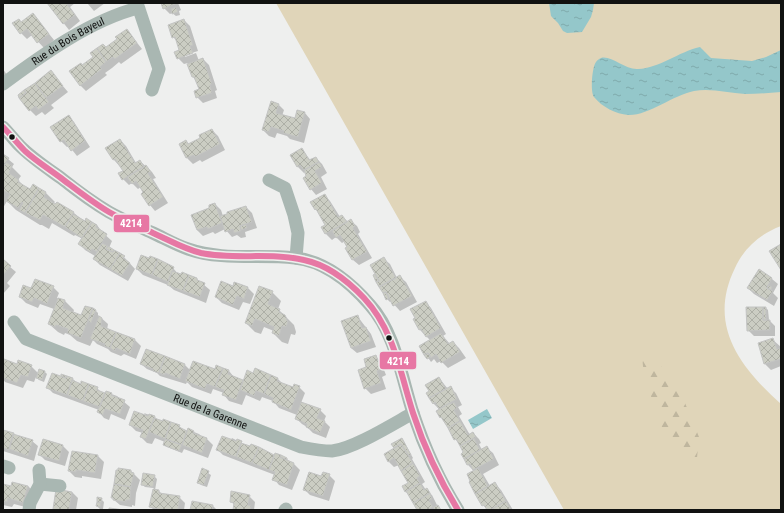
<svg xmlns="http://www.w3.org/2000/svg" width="784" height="513" viewBox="0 0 784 513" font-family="'Roboto Condensed',sans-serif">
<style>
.grass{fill:#e0d5b9}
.forest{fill:url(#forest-firs)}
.water{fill:url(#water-ripples)}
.shadow{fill:#0003}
.building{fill:url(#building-cross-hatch);stroke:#c3c4c3}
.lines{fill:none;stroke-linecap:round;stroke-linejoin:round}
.minor{stroke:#a9b7b2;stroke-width:13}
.bus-1-casing{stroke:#edf0ed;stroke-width:9}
.bus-1{stroke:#e777a4;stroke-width:6}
.bus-dot{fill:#111211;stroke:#edf0ed;stroke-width:1.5}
.labels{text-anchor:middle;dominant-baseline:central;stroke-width:3;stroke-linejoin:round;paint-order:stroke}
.street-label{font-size:11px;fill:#111211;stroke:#edf0ed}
.line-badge{stroke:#edf0ed;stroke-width:1.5}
.badge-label{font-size:11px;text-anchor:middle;font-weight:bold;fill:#fff}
</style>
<defs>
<pattern id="forest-firs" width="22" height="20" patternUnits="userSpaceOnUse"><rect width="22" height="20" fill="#e0d5b9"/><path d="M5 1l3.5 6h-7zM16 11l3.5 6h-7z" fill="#bfb69e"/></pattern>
<pattern id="water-ripples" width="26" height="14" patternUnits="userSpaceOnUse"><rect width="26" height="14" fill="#94c7ca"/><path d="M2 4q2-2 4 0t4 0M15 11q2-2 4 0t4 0" fill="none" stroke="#7faaac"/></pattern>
<pattern id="building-cross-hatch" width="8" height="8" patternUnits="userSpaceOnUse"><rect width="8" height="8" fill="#cbcdc3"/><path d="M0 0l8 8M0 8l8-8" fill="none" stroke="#adafa6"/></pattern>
</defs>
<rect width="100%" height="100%" fill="#eeefee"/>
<path class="grass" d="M276 3H781V226C760 234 744 248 735 268 707 325 740 367 781 404V510H564Z"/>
<path class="forest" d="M642 356 660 364 685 403 699 437 696 468 663 431 644 376Z"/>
<path class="water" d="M549 3H594L593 10 591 17 582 32 567 33 563 31 558 23 551 16Z
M700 47 711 58 752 61 766 57 781 50V92C769 93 757 94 745 94 728 93 711 88 694 91 673 95 648 116 628 115 616 114 602 107 594 97 590 92 592 67 596 62 597 60 599 59 601 58 611 55 625 70 638 69 660 68 678 52 700 47Z
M487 409 492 418 473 429 468 420Z"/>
<path class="shadow" d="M48 3H75L70 7 80 21 69 30Z
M87 3H105L94 11Z
M162 3H178L181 10 179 11 180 15 176 16 172 13 170 14 164 8Z
M33 14 54 40 44 48 32 35 27 39 21 33 22 23Z
M184 20 190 26 198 51 185 55V57L196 53 199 61 203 59 209 65 217 90 215 91 217 98 203 103 197 97 200 90 197 82 193 77 188 63 184 64 178 58 180 50 178 42 173 37Z
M127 30 142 49 121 64 119 62 112 68 105 73 107 75 86 91 80 85 82 66 118 40Z
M3 69 7 75 3 77Z
M51 72 68 92 51 105 54 108 45 115 42 112 36 116 30 110Z
M278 104 284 110 282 116 295 120 305 113 310 119 304 143 290 139 287 136 277 133 275 138 269 136 263 130Z
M68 116 74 122 90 147 77 156 69 146 67 147 61 141Z
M212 130 218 136 225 150 202 162 200 160 193 164 187 158 180 144 186 141 189 144 202 138Z
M120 140 126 146 136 163 140 161 152 172 156 178 153 179 168 203 155 211 150 205 141 187 138 189 132 183 129 185 123 179 120 173 124 171 114 160 107 149Z
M302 149 311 161 316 158 322 164 327 173 321 177 327 189 316 195 311 189 308 176 305 172 304 173 298 167 291 156Z
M3 155 14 164 12 167 21 176 18 180 26 188 30 190 33 186 46 193 55 202 53 204 55 205 57 203 74 213 85 222 97 225 102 232 112 241 109 248 124 257 135 269 128 281 100 265 94 259 95 256 85 250 80 244 83 239 75 235 74 236 52 223 49 229 42 225H40L16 210 7 201 3 208Z
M324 195 330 201 340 217 342 216 348 222 351 221 357 226 360 232 358 234 372 258 359 265 353 260 345 241 342 243 336 237 332 240 326 234 322 228 327 225 311 202Z
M215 204 221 210 223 216 246 207 252 213 257 228 245 232 246 237 241 238 237 235 232 237 225 229 215 234 213 232 203 236 197 230 211 209Z
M384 259 390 264 397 278 400 277 406 282 417 302 400 311 391 301 390 302 387 299 375 275 378 278Z
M3 261 16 272 7 283 10 286 3 294Z
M173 268 179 275 197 279 210 290 206 303 174 290 168 285 143 275 137 269Z
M759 271 772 279 778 284 773 293 778 298 774 306 754 294 748 288Z
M235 283 248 288 254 294 250 304 243 302 239 310 222 303 216 297 233 287Z
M53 287 59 293 57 298 65 301 74 310 73 313 82 316 86 307 96 311 98 313V315L108 324 107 330 135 340 141 346 136 359 124 354 121 356 111 352 108 349 97 344 93 340 90 346 77 341 70 335 65 333 64 335 58 332 49 324 54 309 40 304 38 308 26 303 20 297 32 289Z
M272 292 281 301 278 309 294 325 296 332 295 335 291 334 288 344 282 342 273 333 274 331 264 327 261 334 255 332 246 323Z
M426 302 431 308 446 334 443 336 450 344 453 342 459 348 466 358 448 368 441 361 437 363 434 359 431 362 421 347 431 341 420 330 414 319Z
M766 308 768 310 769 320 775 326V336H754L748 330Z
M358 317 371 334 376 347 357 353 351 348Z
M773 340 781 347V366L771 370 765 364 759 344Z
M146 350 185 365 190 370 229 371 234 377 244 381 254 374 278 379 284 385 293 388 299 387 305 393 301 403 320 410 326 416 324 421 330 427 326 438 313 433 307 427 302 424 296 418 297 415 279 408 273 401 262 397 260 401 246 395 242 405 229 401 224 395V393L213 389 211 394 192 387 187 382 186 384 160 376 157 373 147 369 141 364Z
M375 356 381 362 386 375 382 377 386 389 371 394 365 388 368 367Z
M17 365 31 366 38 373 45 372 47 374 44 382 39 380 36 377 34 382 27 380 23 388 5 382 3 379V366Z
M62 375 73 379 77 383 97 388 102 393 105 394 106 392 117 396 130 407 125 420 111 414 109 420 104 418 99 412V410L53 393 47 387 65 379Z
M439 378 448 389 450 388 456 393 462 405 458 407 462 414 459 416 470 435 473 433 479 439 481 443 479 444 482 450 487 448 493 453 499 465 483 474 490 486 495 484 501 490 513 510H488L483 505 470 482 474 471 468 465 465 453 460 443 455 439 445 422 441 417 440 410 433 403Z
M144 413 155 417 159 421 179 426 183 430 188 432 189 430 199 434 202 437 207 439 213 445 208 458 184 449 182 453 167 447 164 444 165 442 155 438 152 444 147 443 141 437 143 433 136 431 130 425 147 417Z
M3 432 32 441 38 446 34 461 3 451Z
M232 438 251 448V446L275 457 287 459 289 462 294 464 300 470 292 490 279 485 274 479 275 475 223 455 217 449 231 440Z
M402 439 404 442 413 458 412 459 425 482 422 484 426 490 432 495 437 505 441 510H418L410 496 405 491 409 483 399 465 394 467 389 462 395 449 393 445Z
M44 440 63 446 69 452 65 466 45 460 39 454Z
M73 452 98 456 104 462 101 479 82 476V478L75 477 69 471Z
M203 470 211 475 207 487 201 485 198 482Z
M131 471 140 480 136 493 135 506 132 505V507L120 505 114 500Z
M329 475 335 481 329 501 310 495 304 489Z
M154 476 157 479 155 490 159 491 162 494 179 497 185 503 184 510H154L151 507 154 488 145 487 142 484Z
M3 485 12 488 28 486 34 492 29 508 14 504 12 507 3 505Z
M57 490 72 492 78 498 76 510H56Z
M249 496 255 502 254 510H234L235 506 231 501Z
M101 499 104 502 103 509H100L97 506Z
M213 506 217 510H191Z"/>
<path class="building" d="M47 3H66L75 15 63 24Z
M161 3H175V4L163 9Z
M176 7 178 12 172 14 171 9Z
M33 13 49 34 37 43 27 29 20 34 12 23 19 19 21 22Z
M184 19 193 45 190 46 193 53 177 59 174 52 179 50 175 37 172 38 168 25Z
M127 29 137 43 115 59 113 57 106 62 97 48 103 44 106 47 117 39 115 37Z
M97 48 106 62 100 67 102 69 80 86 69 71 81 63 82 65 93 57 90 53Z
M203 58 212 84 210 85 212 93 196 98 194 91 199 89 194 77H192L187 64Z
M51 70 63 86 46 98 35 83Z
M35 83 49 102 38 110 36 106 29 111 19 98 26 93 24 90Z
M24 90 26 93 19 98 18 95Z
M271 101 279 104 276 113 295 118 297 110 305 112 298 137 283 133 284 131 271 127 269 132 262 130Z
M69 115 85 141 71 151 64 140 60 142 50 127Z
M212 129 220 144 195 157 194 155 186 158 179 144 186 140 188 144 200 138 199 135Z
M120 139 135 163 140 160 144 167 122 180 118 173 123 171 115 159 113 160 105 148Z
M302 148 309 160 316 157 319 162 304 170 300 165 297 167 290 155Z
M3 154 9 158 3 167Z
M6 162 12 166 9 173 19 180 18 182 30 189 33 184 39 188 25 213 19 210 23 203 22 202 18 208 6 201 10 194 3 190V167Z
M319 162 322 167 315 171 322 183 310 190 303 178 306 176 304 170Z
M146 165 151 172 148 173 163 197 149 206 141 194 143 192 136 181 132 184 127 177Z
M39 188 46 192 44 197 55 204 57 202 74 212 65 227 43 215 40 220 25 213Z
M325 194 338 217 342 215 347 222 325 234 321 227 325 225 316 209 315 210 310 202Z
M215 203 222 223 208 229 207 227 197 230 191 215 209 208V205Z
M246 206 252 222 240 226 241 231 234 233 233 229 225 232 220 216 227 214V212Z
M73 214 85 221 86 218 92 222 82 238 65 227Z
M351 219 355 226 353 228 367 252 352 260 345 248 347 247 340 235 336 238 332 231Z
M92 222 97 225 96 227 107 234 97 252 92 249 90 252 78 244Z
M246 224 247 228 241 230 240 226Z
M102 243 108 246 106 249 113 252 114 250 120 253 110 269 93 259Z
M781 244V270L769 251Z
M108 246 114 250 113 252 106 249Z
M120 253 125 256 123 258 130 263 122 276 110 269Z
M141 255 149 258 150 256 158 259 152 275 136 269Z
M384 257 396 278 379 287 376 282 379 281 370 265Z
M3 259 11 266 3 275Z
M158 259 174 267 168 282 152 275Z
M759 269 772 278 767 288 773 291 767 300 747 288Z
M172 271 181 274 182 272 189 275 183 291 167 285Z
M375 274 379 281 376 282 373 275Z
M189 275 197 278V280L205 283 200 297 183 291Z
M400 275 412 296 393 306 386 292 383 293 379 287Z
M35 279 54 286 47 304 34 298 32 302 19 297 23 285 31 288Z
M221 281 233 286 234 282 248 287 244 299 237 296 233 305 215 297Z
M768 285 772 287 771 290 767 288Z
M259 286 273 291 268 304 280 309 279 312 285 315 288 322 286 327 282 326 279 336 272 333 274 327 255 319 252 326 245 323Z
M386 292 389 298 386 300 383 293Z
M58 298 65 300 63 308 81 315 85 306 93 308 81 338 67 333 68 329 56 325 55 327 48 324Z
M426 301 441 328 426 337 421 329 419 330 413 319 415 318 410 309Z
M746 307H763V320H770V330L747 331Z
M763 307H766V320H763Z
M93 308 96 310 91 323 88 321Z
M358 315 362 328 366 327 371 341 351 348 341 321Z
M99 316 102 318 101 326 116 332 110 348 104 346 105 344 90 339Z
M116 332 135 339 130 354 116 348 115 351 110 348Z
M441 333 448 344 453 341 460 352 441 363 436 354 431 358 428 353 424 355 419 346Z
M773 338 777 349 781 348V359L764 364 758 343Z
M146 349 165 356 159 373 153 371V369L140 364Z
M428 353 431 357 427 359 424 355Z
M376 355 381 369 377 371 381 383 364 389 358 370 366 367 364 359Z
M165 356 185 364 180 379 165 373V375L159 373Z
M4 359 17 364 18 360 32 365 28 377 21 375 17 383 3 378V363Z
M193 361 215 369 216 365 223 368 215 387 207 384 205 389 185 381Z
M223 368 229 370 228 374 243 380 236 400 222 395 224 390 215 387Z
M255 368 271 375 264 394 256 391 254 396 240 390 247 370 253 373Z
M39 369 45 371 42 380 36 378Z
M52 373 66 378 67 376 73 378 67 395 46 388Z
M61 374 67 376 66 378 61 376Z
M271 375 278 378 277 381 293 387 294 384 300 386 291 410 272 402 273 398 264 394Z
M439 377 446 389 429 398 426 393 429 391 425 385Z
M72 380 81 384V381L89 384 83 401 67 395Z
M89 384 98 387 97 390 105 393 100 407 83 401Z
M451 386 457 399 439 409 435 402 433 404 429 398Z
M106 391 112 393 111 395 125 400 120 414 105 409 103 415 97 412Z
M301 402 321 409 317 418 325 421 320 433 306 427 307 424 295 419Z
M454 402 457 408 454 410 460 421 448 428 441 417 440 418 436 411 450 403 451 404Z
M134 411 148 416 149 414 155 416 146 439 140 437 143 430 129 425Z
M154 418 163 421V419L171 422 165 439 149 432Z
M460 421 468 435 473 432 476 437 460 446 456 439 454 440 448 428Z
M171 422 180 425 179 427 187 431 182 445 165 439Z
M188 428 194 431 193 433 207 438 202 453 182 445Z
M3 430 14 433 9 450 3 448Z
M13 434 33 440 28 456 9 449Z
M222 436 236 441 237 439 242 441 236 457 216 450Z
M402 438 411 455 409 456 401 444 394 448 391 444Z
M474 438 480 450 464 459 461 454 463 452 460 446Z
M43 439 63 445 59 461 38 455Z
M165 439 182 445 179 451 163 445Z
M241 443 250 446 251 444 259 447 252 463 236 457Z
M401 444 413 463 401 471 394 458 388 462 384 454Z
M487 446 494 459 473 470 470 464 467 465 464 459Z
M259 447 274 455 269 470 252 463Z
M72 451 98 455 95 473 76 470V472L68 471Z
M275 453 281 455 280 457 294 463 287 485 272 480 275 472 269 470Z
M281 455 287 458V460L280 457Z
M413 463 420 476 417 478 420 483 405 492 402 486 408 483 401 471Z
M118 468 131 470V472L134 473 131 487 114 484 116 470H118Z
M202 468 209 471 204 485 197 483Z
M478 468 488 486 475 494 469 482 470 481 467 474Z
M309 472 321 476 323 472 330 474 323 496 303 490Z
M143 473 155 475 153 487 141 485Z
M12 482 28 486 23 503 8 498 7 502 3 501V484L11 486Z
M495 482 506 501 490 510H487L484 505 482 506 475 494Z
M420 483 424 490 427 488 430 493 413 503 406 491Z
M114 484 131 487 130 500H126V502L113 500V498H111Z
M56 489 72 492 69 510H55L53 509Z
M153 489 159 490V493L180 496 178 510H162L149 507Z
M231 491 250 495 248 505 251 506 250 510H233L234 503 230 502Z
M430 493 432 499 429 500 433 507 428 510H417L413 503Z
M97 497 102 498 101 503 97 502Z
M192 501 213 505 212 510H190Z
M506 501 511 510H490Z
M97 502 101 503 100 507 96 506Z
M438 505 441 510H435L433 507Z
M109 508 125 510H109Z"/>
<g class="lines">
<g class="minor">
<path d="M137 3 159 69 152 90"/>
<path id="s1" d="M3 84C42 55 91 20 138 8"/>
<path d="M3 127C9 133 14 140 20 146 32 158 47 168 61 178 76 190 92 202 109 212 123 220 138 226 153 233 164 238 176 245 188 249 223 261 259 254 295 258 325 261 351 283 370 305 395 332 402 379 413 413 424 446 439 480 458 510"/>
<path d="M269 180 285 188 294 215 298 233 296 258"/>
<path id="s2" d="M14 322 26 339 301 447C311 449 321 451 332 451 353 449 393 424 413 413"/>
<path d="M3 466 9 468"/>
<path d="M40 484 60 486"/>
<path d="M29 510 30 503 40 484 39 470"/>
<path d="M285 510 286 509"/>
</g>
<defs>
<path id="bus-1" d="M3 127C11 135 17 143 25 151 36 161 49 169 61 178 77 190 92 202 109 212 123 220 138 226 153 233 169 240 184 249 201 253 235 260 270 252 304 260 328 265 348 281 364 298 394 330 400 372 413 413 424 447 439 479 458 510"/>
</defs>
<use href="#bus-1" class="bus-1-casing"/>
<use href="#bus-1" class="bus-1"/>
</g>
<g class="bus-dot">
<circle cx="12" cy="137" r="3.5"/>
<circle cx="389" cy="338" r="3.5"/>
</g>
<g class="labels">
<g class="street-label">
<text stroke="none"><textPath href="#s1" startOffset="78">Rue du Bois Bayeul</textPath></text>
<text stroke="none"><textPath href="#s2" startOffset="219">Rue de la Garenne</textPath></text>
</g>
</g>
<g class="line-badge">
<rect x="113" y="214" width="37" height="19" rx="4" fill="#e777a4"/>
<rect x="379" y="351" width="38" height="19" rx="4" fill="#e777a4"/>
</g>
<g class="badge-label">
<text x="131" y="227">4214</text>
<text x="398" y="365">4214</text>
</g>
<rect width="784" height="513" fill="none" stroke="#111211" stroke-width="8"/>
</svg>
